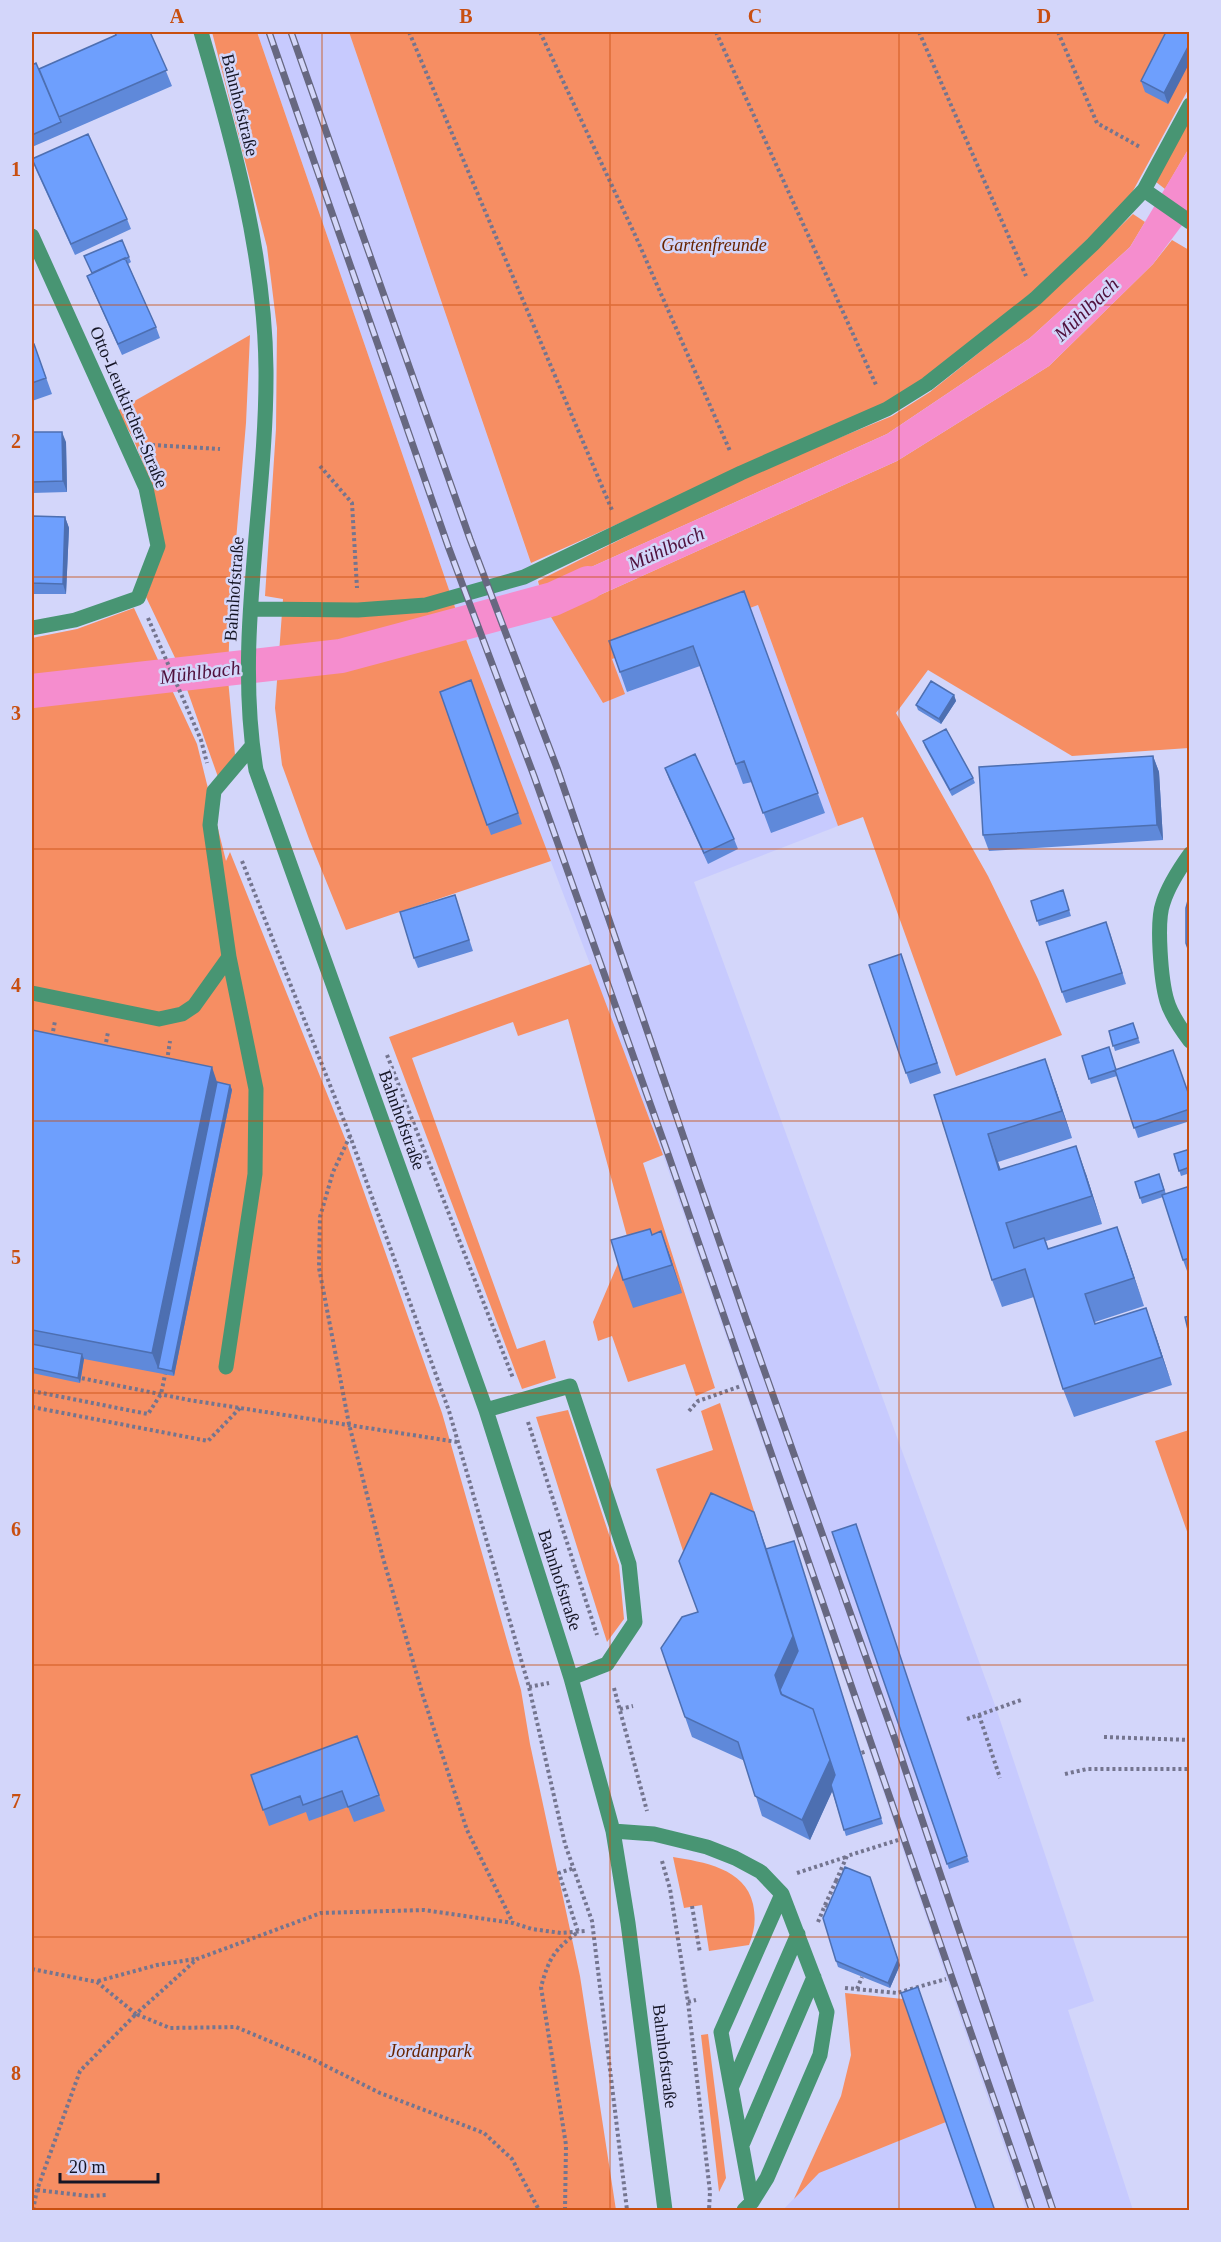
<svg xmlns="http://www.w3.org/2000/svg" width="1221" height="2242" viewBox="0 0 1221 2242" font-family="'Times New Roman',serif">
<style>
.built{fill:#c7cafe}
.green{fill:#f68e63}
.water{fill:#f58dce}
.lines{fill:none;stroke-linecap:round;stroke-linejoin:round}
.canal{stroke:#f58dce;stroke-width:34}
.path{stroke:#74758f;stroke-width:4;stroke-dasharray:3 3;stroke-linecap:butt}
.minor{stroke:#489573;stroke-width:15}
.rail-casing{stroke:#676881;stroke-width:7}
.rail{stroke:#d3d6fa;stroke-width:4.5;stroke-dasharray:14;stroke-linecap:butt}
.wall{fill:#5f89da}
.shaded-wall{fill:#4d6fb1}
.building{fill:#6e9ffd;stroke:#4d6fb1;stroke-width:1.5}
.grid{fill:none;stroke:#c84f10;stroke-width:1.5;stroke-opacity:0.55}
.labels{text-anchor:middle;dominant-baseline:central;stroke-width:5;stroke-linejoin:round;paint-order:stroke}
.street-label{font-size:18px;fill:#161626;stroke:#d3d6fa}
.park-label{font-size:18px;font-style:italic;fill:#682400;stroke:#d3d6fa}
.water-label{font-size:20px;font-style:italic;fill:#50113d;stroke:#d3d6fa}
.neatline{fill:none;stroke:#c84f10;stroke-width:2}
.grid-label{font-size:20px;text-anchor:middle;font-weight:bold;fill:#c84f10}
</style>
<rect width="100%" height="100%" fill="#d3d6fa"/>
<path class="built" d="M257 32H349L540 590 551 617 603 703 611 659 758 605 838 826 694 882 996 1708 1094 2001 1068 2010 1133 2210H1026L830 1636 663 1155 467 642Z
M946 2122 977 2210H783L818 2173Z"/>
<path class="green" d="M212 32H257L467 642 551 861 346 930 309 839 282 765 275 708 283 599 265 596 276 429 277 328 267 247Z
M349 32H1189V88L1128 200 1037 288 929 377 882 405 531 563Z
M1189 117V148L1165 189 1156 182Z
M1133 214 1145 222 1130 247 1030 338 887 434 540 590 538 581 744 477 892 416 930 392 1040 304Z
M1172 240 1189 250V748L1072 756 928 670 896 713 988 876 1038 979 1062 1035 956 1076 863 817 838 826 758 605 612 659 625 694 603 703 551 617 897 461 1049 366 1153 264Z
M250 335 246 423 230 611 228 679 235 755 218 777 178 664 146 597 165 546 152 486 133 438 117 411Z
M134 608 197 744 226 861 230 852 346 1141 442 1413 521 1690 530 1744 580 1976 616 2210H32V638L77 629Z
M591 964 663 1155 643 1163 715 1388 696 1396 685 1364 628 1382 612 1336 598 1341 593 1322 628 1240 568 1019 518 1036 513 1022 412 1058 517 1349 545 1340 556 1378 522 1389 389 1037Z
M720 1403 761 1533 687 1581 680 1565 687 1563 656 1469 713 1450 701 1411Z
M568 1410 619 1565 624 1619 607 1642 536 1417Z
M1189 1430H1190L1189 1537 1155 1441Z
M673 1857C703 1862 745 1868 753 1904 756 1919 755 1930 749 1945L709 1951 702 1905 684 1908Z
M845 1993 903 1999 946 2122 819 2173 794 2199 841 2096 851 2055Z
M708 2034 726 2178 719 2192 701 2035Z"/>
<path class="water" d="M1189 148V216L1153 264 1049 366 897 461 551 617 540 590 887 434 1030 338 1130 247Z"/>
<g class="lines">
<path class="canal" d="M32 691 341 656 553 599 588 583"/>
<path class="path" d="M409 32 612 510
M540 32 636 237 730 451
M716 32 877 387
M919 32 1026 276
M1058 32 1097 123 1140 147
M152 445 220 449
M320 466 352 503 357 588
M148 618 201 740 207 763
M242 861 350 1136 449 1411 529 1687 565 1844 592 1921 627 2210
M52 1037 55 1021
M105 1048 108 1032
M387 1055 513 1378
M167 1061 170 1041
M350 1136 333 1172 320 1217 319 1268 349 1424 383 1558 423 1696 467 1830 513 1923
M76 1377 189 1400 457 1442
M32 1391 148 1414 161 1394 166 1370
M32 1407 208 1441 240 1408
M689 1411 698 1401 741 1386
M528 1422 597 1635
M529 1687 549 1683
M614 1688 647 1811
M620 1709 633 1706
M979 1715 1000 1778
M967 1719 1021 1700
M1104 1737 1190 1740
M856 1755 867 1751
M1065 1774 1087 1769H1190
M662 1861 670 1889 688 2002 710 2192 709 2210
M797 1873 846 1857
M836 1881 847 1856 898 1840
M825 1905 836 1881
M692 1906 700 1953
M818 1922 825 1905 831 1908
M32 1969 97 1982 136 2014 197 1959 321 1913 424 1910 513 1923 532 1929 561 1933 586 1931
M98 1981 157 1965 195 1959
M845 1988 897 1993 946 1979
M857 1989 862 1977
M688 2002 696 2000
M37 2190 88 2196 107 2195
M33 2210 37 2190 80 2071 136 2014 170 2028 236 2027 314 2060 380 2093 484 2133 512 2159 539 2210
M565 2210 566 2145 541 1987C549 1958 554 1950 578 1932L559 1873 574 1868"/>
<path class="minor" d="M201 32C233 141 265 255 266 370 267 503 234 638 256 770L486 1410 571 1678 613 1831 628 1923 665 2210
M1144 190 1190 222
M32 236 146 488 158 546 138 598 75 620 32 628
M251 609 358 610 426 605 524 577 741 473 887 409 927 384 1035 299 1093 244 1144 190 1190 105
M1190 854C1180 868 1168 887 1163 903 1156 922 1161 981 1167 1001 1171 1015 1181 1029 1190 1041
M32 993 159 1019 182 1014 194 1006 229 957
M226 1367 255 1174 256 1089 229 957 210 825 214 791 252 746
M486 1410 570 1386 629 1564 635 1622 607 1664 571 1678
M613 1831 654 1834 707 1847 735 1858 761 1872 782 1894 827 2012 820 2055 767 2178 752 2202 744 2210
M732 2086 798 1934
M742 2145 814 1977
M752 2202 721 2032 782 1894"/>
<defs>
<path id="rail" d="M269 32 448 546 534 776 668 1154 1032 2210
M291 32 470 539 557 768 746 1319 896 1742 1053 2210"/>
</defs>
<use href="#rail" class="rail-casing"/>
<use href="#rail" class="rail"/>
</g>
<path class="wall" d="M113 32H150L172 86 32 147V65L40 73 115 35Z
M1166 32 1168 104 1145 92 1141 81Z
M32 159 127 219 131 229 75 255 36 170Z
M122 240 131 262 128 264 156 327 160 338 122 355 91 286 87 276 91 273Z
M32 344H34L52 394 32 401Z
M32 432 66 442 67 492 32 493Z
M32 516 65 517 69 528 66 594H32Z
M744 591 825 813 771 833 752 782 743 784 700 666 627 692 609 641Z
M471 680 522 824 491 835 440 692Z
M954 695 956 701 941 724 918 710 916 705Z
M923 741 973 778 975 783 952 796 925 747Z
M1153 756 1159 772 1163 840 989 851 983 835Z
M665 768 734 839 738 849 708 864 669 779Z
M1063 890 1071 916 1039 926 1031 901Z
M455 895 473 951 418 968 414 958Z
M1110 933 1126 984 1066 1003 1062 992Z
M901 954 941 1073 910 1084 869 965Z
M1133 1023 1140 1043 1115 1051 1109 1031Z
M32 1030 217 1082 230 1085 232 1090 174 1376 84 1359 80 1383 32 1373Z
M1082 1056 1116 1070 1190 1097V1121L1138 1138 1117 1076 1091 1084Z
M1055 1087 1072 1138 998 1162 1001 1170 1086 1174 1102 1224 1046 1241 1048 1249 1117 1227 1144 1306 1095 1322 1096 1324 1156 1336 1172 1385 1074 1417 1063 1389 1034 1297 1002 1307 992 1280 934 1095Z
M1190 1149V1173L1181 1176 1174 1154Z
M1159 1174 1166 1194 1190 1186V1270L1187 1271 1183 1260 1163 1197 1142 1204 1135 1182Z
M661 1231 671 1259 682 1293 633 1308 623 1280 652 1235Z
M856 1524 969 1862 949 1869 832 1532Z
M761 1533 767 1549 794 1541 883 1824 846 1836 832 1791 810 1840 762 1816 745 1761 692 1737 661 1648 698 1612Z
M357 1736 385 1811 354 1822 348 1807 309 1821 306 1812 269 1826 251 1775Z
M836 1961 900 1965 890 1988 838 1967Z"/>
<path class="shaded-wall" d="M1190 43V62L1168 104 1164 93Z
M62 432 66 442 67 492 63 481Z
M65 517 69 528 66 594 63 584Z
M954 695 956 701 941 724 939 719Z
M1153 756 1159 772 1163 840 1157 825Z
M1045 1059 1055 1087 1072 1138 1062 1111Z
M212 1067 219 1088 158 1368 152 1353Z
M230 1085 232 1090 174 1376 172 1371Z
M988 1134 998 1162 1009 1198 999 1170Z
M1076 1146 1086 1174 1102 1224 1092 1196Z
M1117 1227 1127 1255 1144 1306 1134 1278Z
M661 1231 671 1259 682 1293 672 1265Z
M1146 1308 1156 1336 1172 1385 1162 1357Z
M82 1354 84 1359 80 1383 78 1378Z
M754 1512 761 1533 800 1657 787 1709 775 1675Z
M813 1709 837 1781 810 1840 802 1820Z
M872 1883 900 1965 890 1988 888 1983Z"/>
<path class="building" d="M115 32H150L167 70 59 117 39 69 116 35Z
M1166 32H1190V43L1164 93 1141 81Z
M36 63 61 122 32 135V65Z
M88 134 127 219 71 244 32 159Z
M122 240 129 257 125 259V258L92 273 84 256Z
M125 258 156 327 118 344 87 276Z
M32 344H34L46 378 32 383Z
M32 432H62L63 481 32 482Z
M32 516 65 517 63 584 32 583Z
M744 591 818 793 763 813 744 761 736 764 693 646 620 672 609 641Z
M471 680 518 813 487 825 440 692Z
M931 681 954 695 939 719 916 705Z
M946 729 973 778 950 790 923 741Z
M695 754 734 839 704 853 665 768Z
M1153 756 1157 825 983 835 979 767Z
M1063 890 1069 910 1037 921 1031 901Z
M1190 893V954L1186 943V908Z
M455 895 469 940 414 958 400 912Z
M1106 922 1122 973 1062 992 1046 942Z
M901 954 937 1063 906 1073 869 965Z
M1133 1023 1138 1038 1113 1046 1109 1031Z
M32 1030 212 1067 152 1353 32 1330Z
M1109 1047 1116 1070 1089 1079 1082 1056Z
M1173 1050 1190 1098V1109L1134 1128 1115 1070Z
M1045 1059 1062 1111 988 1134 999 1170 1076 1146 1092 1196 1006 1223 1014 1248 1044 1238 1048 1249 1117 1227 1134 1278 1085 1294 1095 1324 1146 1308 1162 1357 1063 1389 1025 1269 992 1280 934 1095Z
M217 1082 230 1085 172 1371 158 1368Z
M1190 1149V1167L1179 1171 1174 1154Z
M1159 1174 1164 1190 1140 1198 1135 1182Z
M1190 1186V1258L1183 1260 1162 1195Z
M650 1229 652 1235 661 1231 672 1265 623 1280 611 1240Z
M1190 1316V1334H1189L1185 1317Z
M32 1344 82 1354 78 1378 32 1368Z
M711 1493 754 1512 793 1636 775 1675 781 1694 813 1709 830 1760 802 1820 755 1796 738 1742 685 1717 661 1648 682 1617 698 1612 679 1561Z
M856 1524 967 1856 947 1864 832 1532Z
M794 1541 881 1818 844 1830 831 1785 835 1775 813 1709 782 1695 780 1690 798 1651 766 1549Z
M357 1736 379 1795 348 1807 342 1791 303 1805 300 1796 263 1810 251 1775Z
M845 1867 870 1877 898 1960 888 1983 836 1961 823 1918Z
M918 1987 995 2211H977L901 1993Z"/>
<path class="grid" d="M322 32V2210M610 32V2210M899 32V2210M32 305H1190M32 577H1190M32 849H1190M32 1121H1190M32 1393H1190M32 1665H1190M32 1937H1190"/>
<g class="labels">
<g class="street-label">
<text transform="translate(240 105) rotate(76)">Bahnhofstraße</text>
<text transform="translate(129 407) rotate(67)">Otto-Leutkircher-Straße</text>
<text transform="translate(234 589) rotate(-86)">Bahnhofstraße</text>
<text transform="translate(402 1120) rotate(70)">Bahnhofstraße</text>
<text transform="translate(560 1580) rotate(72)">Bahnhofstraße</text>
<text transform="translate(665 2056) rotate(83)">Bahnhofstraße</text>
</g>
<g class="park-label">
<text x="714" y="245">Gartenfreunde</text>
<text x="430" y="2051">Jordanpark</text>
</g>
<g class="water-label">
<text transform="translate(1086 309) rotate(-44)">Mühlbach</text>
<text transform="translate(666 548) rotate(-24)">Mühlbach</text>
<text transform="translate(200 672) rotate(-7)">Mühlbach</text>
</g>
</g>
<rect width="1221" height="2242" fill="none" stroke="#d3d6fa" stroke-width="66"/>
<path d="M60 2173v9h98v-9" fill="none" stroke="#161626" stroke-width="3"/>
<text x="69" y="2173" font-size="18" fill="#161626" stroke="#d3d6fa" stroke-width="4.5" paint-order="stroke">20 m</text>
<rect x="33" y="33" width="1155" height="2176" class="neatline"/>
<g class="grid-label">
<text x="177" y="23">A</text>
<text x="466" y="23">B</text>
<text x="755" y="23">C</text>
<text x="1044" y="23">D</text>
<text x="16" y="176">1</text>
<text x="16" y="448">2</text>
<text x="16" y="720">3</text>
<text x="16" y="992">4</text>
<text x="16" y="1264">5</text>
<text x="16" y="1536">6</text>
<text x="16" y="1808">7</text>
<text x="16" y="2080">8</text>
</g>
</svg>
